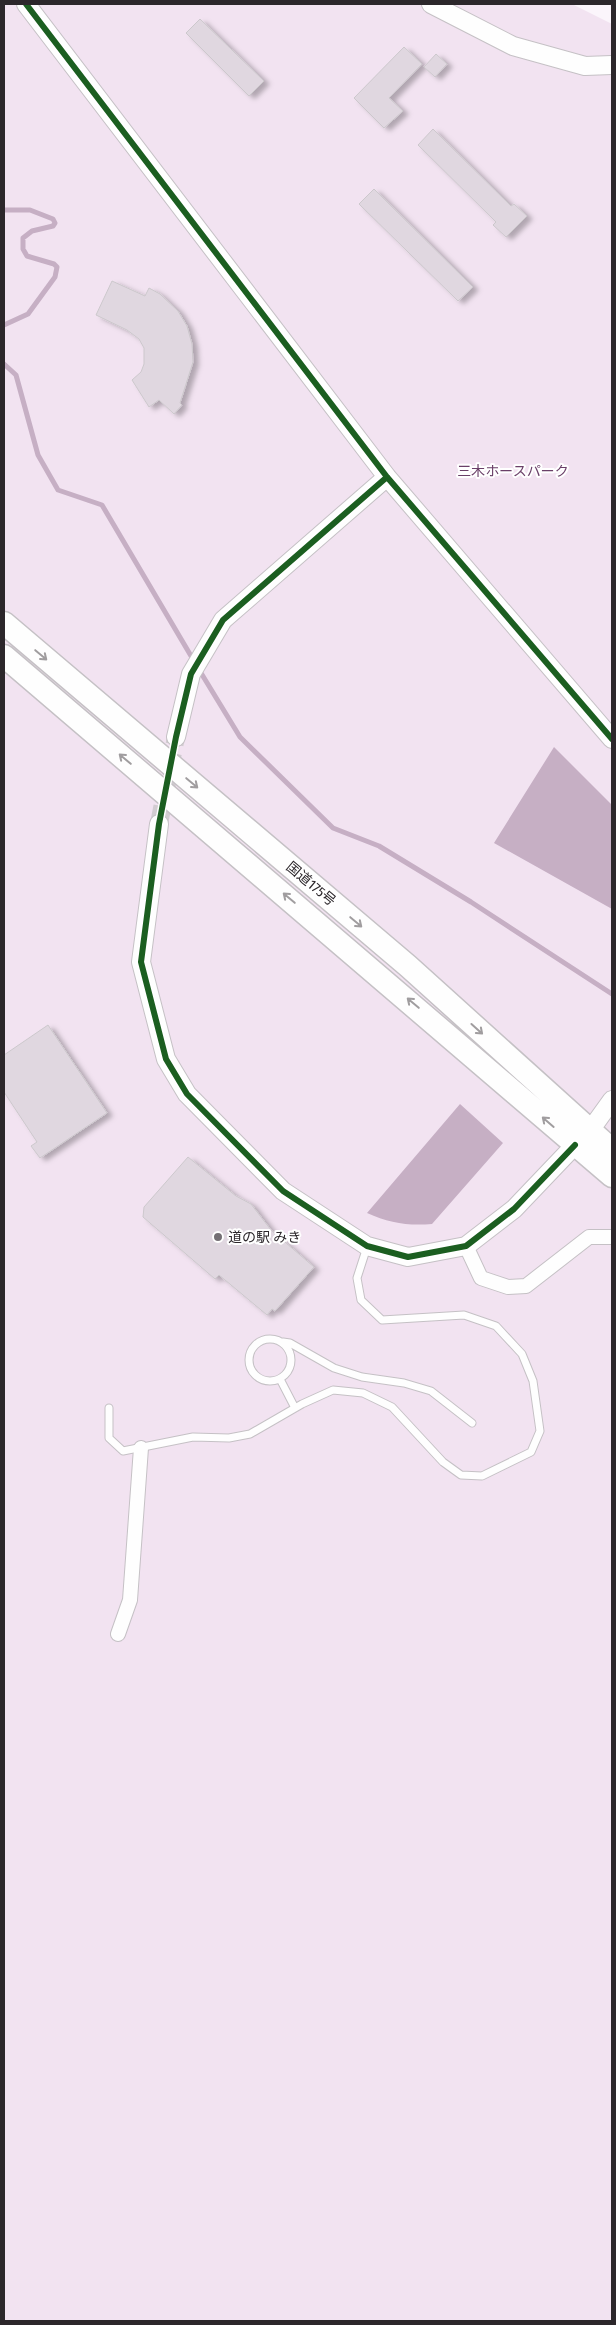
<svg xmlns="http://www.w3.org/2000/svg" width="616" height="2325" viewBox="0 0 616 2325" font-family="'Fira Sans Condensed','Noto Sans JP',sans-serif">
<style>
.green{fill:#f2e3f1}
.water{fill:#c6afc4}
.lines{fill:none;stroke-linecap:round;stroke-linejoin:round}
.stream{stroke:#c6afc4;stroke-width:5}
.building{fill:#e0d7e0;stroke:#ccc8cc;filter:url(#shadow)}
.tertiary-tunnel{stroke:#d2ccd1;stroke-width:18;stroke-dasharray:18 9;stroke-linecap:butt}
.service-casing{stroke:#c5c1c5;stroke-width:9}
.minor-casing{stroke:#c5c1c5;stroke-width:16}
.tertiary-casing{stroke:#c5c1c5;stroke-width:20}
.trunk-casing{stroke:#c5c1c5;stroke-width:25}
.service{stroke:#fefefe;stroke-width:7}
.minor{stroke:#fefefe;stroke-width:14}
.tertiary{stroke:#fefefe;stroke-width:18}
.trunk{stroke:#fefefe;stroke-width:22}
.cycleway-casing{stroke:#fff;stroke-width:9}
.cycleway{stroke:#1b5e20;stroke-width:6}
.oneway{stroke:#a09d9f}
.poi-dot{fill:#746f74;stroke:#fff;stroke-width:2}
.labels{text-anchor:middle;dominant-baseline:central;stroke-width:4;stroke-linejoin:round;paint-order:stroke}
.park-label{font-size:14px;fill:#6a3f68;stroke:#fff}
.street-label{font-size:14px;fill:#2c272b;stroke:#fff}
.poi-label{font-size:14px;fill:#2c272b;stroke:#fff;text-anchor:start}
</style>
<defs>
<filter id="shadow"><feDropShadow dx="5.5" dy="3" stdDeviation="2.5" flood-color="#0004"/></filter>
</defs>
<rect width="100%" height="100%" fill="#fbf5fb"/>
<path class="green" d="M4 4H572L612 24V2321H4Z"/>
<path class="water" d="M554 747 612 805V909L494 843Z
M460 1104 503 1143 432 1224C408 1226 389 1223 367 1213Z"/>
<g class="lines">
<path class="stream" d="M4 210H30L53 219 55 223 53 226 32 231 23 238V249L27 256 54 264 57 267 55 277 28 314 4 325
M4 364 16 375 38 455 58 490 102 505 194 661
M198 668 240 737 333 828 379 846 471 902 612 994"/>
</g>
<path class="building" d="M200 19 264 81 249 96 186 33Z
M404 47 422 64 389 98 403 111 384 128 354 98Z
M436 54 447 64 435 77 424 67Z
M433 129 511 206 514 204 527 216 506 237 493 225 496 222 418 145Z
M374 189 473 287 458 301 359 204Z
M112 281 145 296 149 288 160 294 178 311 187 326 192 344 193 362 180 403 182 405 174 414 159 400 149 407 132 380 141 372 144 364V348L139 339 127 330 96 315Z
M48 1025 107 1113 40 1158 31 1146 37 1142 4 1092V1055Z
M188 1157 236 1196 251 1204 271 1230 314 1267 275 1311 272 1309 267 1315 219 1275 215 1279 143 1217 144 1207Z"/>
<g class="lines">
<path class="tertiary-tunnel" d="M159 824 176 737"/>
<defs>
<path id="service" d="M249 1360a21 21 0 1 1 42 0a21 21 0 1 1-42 0Z
M283 1342 290 1343 334 1368 362 1377 404 1383 431 1391 472 1423
M280 1379 295 1408
M109 1408V1438L123 1451 193 1437 229 1438 250 1434 302 1404 333 1390 363 1393 392 1407 443 1462 461 1475 482 1476 531 1452 540 1431 533 1381 522 1354 496 1326 464 1315 382 1320 361 1300 357 1278 367 1247"/>
<path id="minor" d="M466 1246 481 1278 508 1287 526 1286 589 1237H612
M118 1634 130 1600 141 1448"/>
<path id="tertiary" d="M26 4 387 477 612 739
M431 4 513 46 585 66 612 65
M176 737 191 674 223 620 387 477
M159 824 141 962 166 1059 187 1094 283 1191 367 1246 408 1257 466 1246 514 1209 575 1145
M589 1132 612 1100"/>
<path id="trunk" d="M4 623 408 966 612 1150
M4 656 612 1176"/>
</defs>
<use href="#service" class="service-casing"/>
<use href="#minor" class="minor-casing"/>
<use href="#tertiary" class="tertiary-casing"/>
<use href="#trunk" class="trunk-casing"/>
<use href="#service" class="service"/>
<use href="#minor" class="minor"/>
<use href="#tertiary" class="tertiary"/>
<use href="#trunk" class="trunk"/>
<defs>
<path id="cycleway" d="M26 4 387 477 612 739
M387 477 223 620 191 674 176 737 159 824 141 962 166 1059 187 1094 283 1191 367 1246 408 1257 466 1246 514 1209 575 1145"/>
</defs>
<use href="#cycleway" class="cycleway-casing"/>
<use href="#cycleway" class="cycleway"/>
</g>
<defs><path id="oneway-shaft" d="M-6 0H5M1.5-3L5.5 0L1.5 3" fill="none" stroke-width="1.6" stroke-linecap="round" stroke-linejoin="round" transform="scale(1.25)"/></defs>
<g class="oneway">
<use href="#oneway-shaft" transform="translate(41 655) rotate(40)"/>
<use href="#oneway-shaft" transform="translate(125 759) rotate(-140)"/>
<use href="#oneway-shaft" transform="translate(192 783) rotate(40)"/>
<use href="#oneway-shaft" transform="translate(289 898) rotate(-140)"/>
<use href="#oneway-shaft" transform="translate(356 922) rotate(40)"/>
<use href="#oneway-shaft" transform="translate(413 1003) rotate(-140)"/>
<use href="#oneway-shaft" transform="translate(477 1029) rotate(42)"/>
<use href="#oneway-shaft" transform="translate(548 1122) rotate(-139)"/>
</g>
<circle class="poi-dot" cx="218" cy="1237" r="5"/>
<g class="labels">
<g class="park-label">
<text x="513" y="471">三木ホースパーク</text>
</g>
<g class="street-label">
<text transform="translate(311 884) rotate(40)">国道175号</text>
</g>
<g class="poi-label">
<text x="228" y="1237">道の駅 みき</text>
</g>
</g>
<rect width="616" height="2325" fill="none" stroke="#2c272b" stroke-width="10"/>
</svg>
